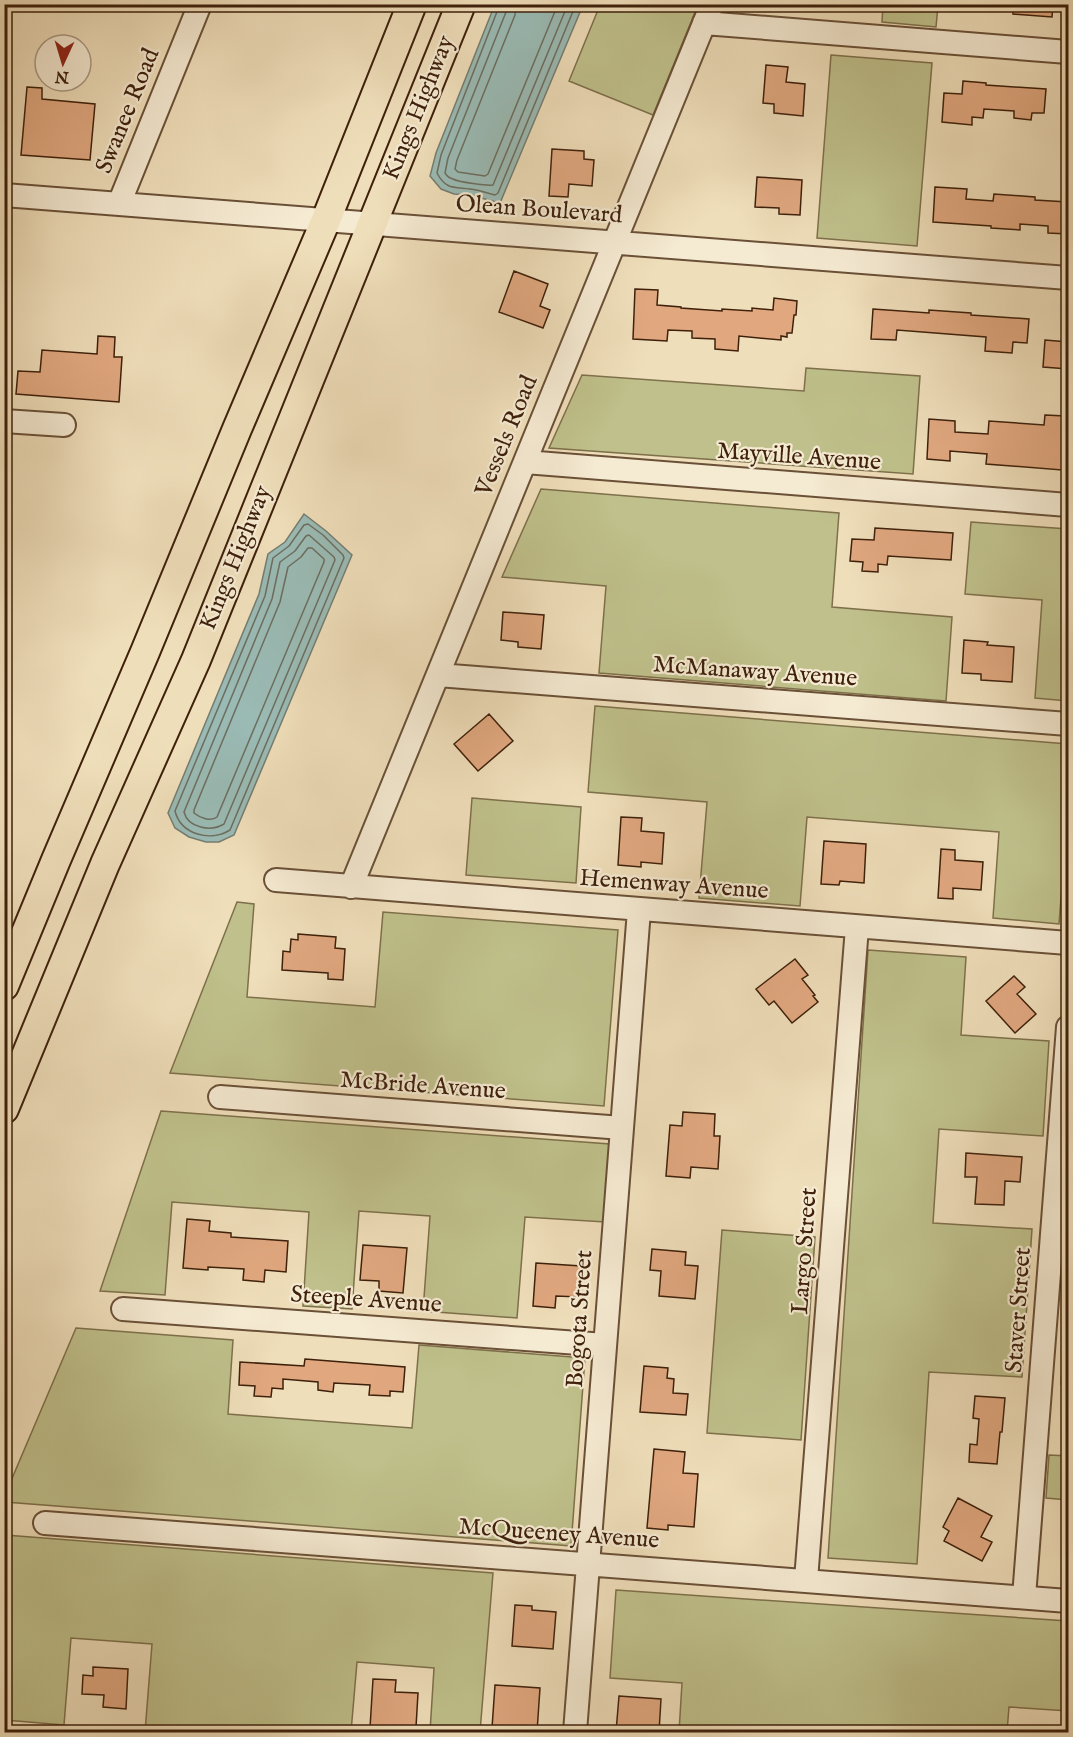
<svg xmlns="http://www.w3.org/2000/svg" width="1073" height="1737" viewBox="0 0 1073 1737" font-family="'IM FELL English',serif">
<style>
.green{fill:#bfc08b;stroke:#7e704b;stroke-width:1.5}
.water{fill:#9abbb5;stroke:#757d71;stroke-width:1.5}
.lines{fill:none;stroke-linecap:round;stroke-linejoin:round}
.shore{stroke:#6c6e60;stroke-width:1.5}
.building{fill:#e1a880;stroke:#3e200b;stroke-width:1.5}
.minor-casing{stroke:#6a5037;stroke-width:26}
.major-casing{stroke:#3e200b;stroke-width:32}
.minor{stroke:#f5ead2;stroke-width:22}
.major{stroke:#efdeba;stroke-width:28}
.labels{text-anchor:middle;dominant-baseline:central;stroke-width:4.5;stroke-linejoin:round;paint-order:stroke}
.street-label{font-size:24px;fill:#3e200b;stroke:#f5ead2}
</style>
<rect width="100%" height="100%" fill="#efdeba"/>
<filter id="stains"><feTurbulence type="fractalNoise" baseFrequency=".00333" numOctaves="4"/><feColorMatrix values="0 0 0 0 .2 0 0 0 0 .09 0 0 0 0 .02 0 0 0 .5 -.17"/></filter>
<radialGradient id="worn" r=".72"><stop offset=".6" stop-color="#630" stop-opacity="0"/><stop offset="1" stop-color="#630" stop-opacity=".3"/></radialGradient>
<path class="green" d="M600 5H698L653 115 569 81Z
M883 5H938L936 27 882 22Z
M831 55 932 63 917 246 817 238Z
M806 368 920 376 913 474 549 448 582 375 804 391Z
M541 489 839 513 832 607 952 617 946 701 599 673 606 586 502 577Z
M971 522 1068 529V701L1035 698 1042 600 965 594Z
M595 706 1068 744V805L1059 924 993 918 999 832 807 817 800 906 699 898 707 802 588 792Z
M472 798 581 807 576 883 466 875Z
M237 902 254 904 247 997 375 1007 383 912 618 930 604 1106 170 1073Z
M868 950 966 957 961 1035 1049 1041 1043 1136 939 1129 933 1223 1032 1229 1022 1377 929 1372 917 1564 828 1558Z
M161 1111 610 1144 605 1222 525 1217 517 1318 423 1311 430 1216 359 1211 352 1309 303 1306 309 1212 172 1202 165 1295 100 1291Z
M722 1230 815 1237 801 1440 707 1433Z
M1068 1290V1385L1061 1384Z
M76 1328 233 1340 228 1414 412 1428 419 1345 585 1358 571 1546 5 1502V1495Z
M1049 1455 1068 1456V1500L1046 1498Z
M5 1535 493 1573 480 1732H430L434 1668 357 1662 351 1732H145L152 1644 71 1638 64 1725 5 1720Z
M616 1590 1068 1621V1711L1009 1707 1007 1732H679L682 1683 610 1678Z"/>
<path class="water" d="M495 4 583 5 500 203 470 195 454 194 441 189 430 176 436 153Z
M304 514 326 531 352 555 234 835 219 842H206L189 837 175 828 168 813 259 594 268 554 285 542Z"/>
<g class="lines">
<path class="shore" d="M500 4 441 155 437 173C446 190 454 187 470 189 479 190 487 193 495 195L498 193 576 4
M507 4 506 12 448 158 445 173C449 178 447 177 453 179 458 182 488 186 493 185L568 4
M516 4 515 15 457 160 455 169 458 172 485 176 488 174 558 4
M308 524 323 535 343 555 344 558 230 830C211 842 181 835 175 811L265 596 273 558 289 546 304 525Z
M309 535 334 557 335 560 224 824C211 832 188 828 184 812L272 599 280 562 295 551 306 536Z
M308 548H312L324 559V562L217 817C211 822 200 818 194 813V810L280 602 288 567 301 557Z"/>
</g>
<path class="building" d="M1013 4H1053L1052 17 1013 14Z
M766 65 788 67 786 82 805 84 803 116 774 113V104L763 103Z
M963 81 986 83V85L1046 89 1044 113H1032L1031 120 1014 118V111L984 109 983 118 972 117V125L942 122 944 93 962 94Z
M27 87 42 88V99L95 104 90 160 21 155Z
M552 149 584 151V159L594 160 592 186 569 184 568 197 549 196Z
M757 177 802 180 800 215 779 214V208L755 207Z
M935 187 967 189 966 199 993 201 994 194 1035 197V200L1068 202V234L1048 233V226L1020 224V230L991 228V226L933 222Z
M514 271 548 284 540 306 550 310 543 328 499 312Z
M635 289 658 290 657 305 681 307V308L722 311V309L752 311V308L773 310 774 298 797 301 796 315H794L792 333H787V337L781 336V340L739 336 738 351 715 349V339L692 338V331L668 330 667 341 633 339Z
M873 309 929 313V310L971 313V315L1029 319 1027 343 1013 342 1012 353 985 351 986 337 897 330 896 340 871 339Z
M98 336 115 337 114 357H122L119 402 16 394 18 371 40 372 42 350 97 354Z
M1045 340 1068 342V369L1043 367Z
M1045 415 1065 416 1064 434H1068V463H1063L1062 470 986 464 987 454 950 451V461L927 459 929 419 955 421V432L988 434 989 421 1044 425Z
M875 528 953 533 951 560 888 556 887 565 878 564V572L862 571 863 562 850 561 852 539 874 540Z
M503 612 544 615 541 649 518 647V642L501 640Z
M964 640 988 642 987 645 1014 647 1012 682 981 680V674L962 673Z
M489 714 513 741 478 771 454 744Z
M621 817 642 818 641 831 664 833 662 864 641 862V867L618 865Z
M824 841 866 844 864 883 840 881 839 885 821 884Z
M941 849 955 850V860L983 862 981 890 953 888V899L938 898Z
M298 934 336 937 335 948 345 949 343 980 328 979V973L282 970 283 951 290 952 291 939 298 940Z
M795 959 808 975 802 979 815 995 813 996 818 1002 792 1023 774 1001 769 1005 756 989Z
M1014 976 1025 987 1017 994 1036 1014 1015 1033 986 1001Z
M683 1112 715 1114 714 1136H720L718 1169 691 1167 690 1178 666 1176 670 1125 682 1126Z
M966 1153 1022 1157 1020 1182 1005 1181 1004 1205 975 1204 977 1177H965Z
M187 1219 210 1221 209 1231 231 1233V1237L288 1241 286 1272 265 1270 264 1282 243 1280 244 1269 208 1267V1270L183 1268Z
M363 1245 407 1248 403 1293 379 1291V1281L360 1280Z
M652 1249 686 1252 685 1265 698 1266 695 1299 659 1296 661 1271 650 1270Z
M536 1263 581 1266 579 1297 556 1296 555 1308 533 1306Z
M305 1359 405 1367 403 1392 390 1391V1396L369 1395 370 1385 334 1383 333 1392 318 1390V1382L283 1379V1389L272 1388 271 1397 254 1396 255 1386 239 1385 240 1362 304 1366Z
M644 1366 668 1368 667 1378 674 1379 673 1393 688 1394 686 1415 640 1412Z
M975 1396 1005 1398 1002 1432H1000L997 1464 969 1462 970 1444 977 1445 979 1419 973 1418Z
M654 1449 685 1452 683 1473 698 1474 694 1527 668 1525V1530L647 1528Z
M958 1498 992 1516 981 1537 992 1542 982 1561 944 1541 949 1531 943 1527Z
M515 1605 532 1606V1610L556 1612 553 1649 512 1646Z
M93 1667 128 1669 126 1709 103 1707 104 1695 82 1694 83 1675 93 1676Z
M373 1679 396 1680 395 1692 418 1693 416 1727 393 1726V1729L370 1728Z
M495 1685 540 1688 537 1732H515V1730L492 1728Z
M619 1696 661 1699 659 1732H616Z"/>
<g class="lines">
<defs>
<path id="minor" d="M704 23 1068 52
M4 195 1068 278
M119 204 200 4
M4 421 64 425
M525 462 1068 505
M438 675 1068 724
M276 880 1068 943
M351 887 712 4
M220 1097 622 1128
M123 1309 605 1345
M45 1523 1068 1601
M806 1580 857 927
M1024 1597 1068 1027
M575 1732 639 910"/>
<path id="major" d="M4 986 56 860 145 652 237 429 326 220 412 4
M4 1109 105 864 196 660 461 4"/>
</defs>
<use href="#minor" class="minor-casing"/>
<use href="#major" class="major-casing"/>
<use href="#minor" class="minor"/>
<use href="#major" class="major"/>
</g>
<g class="labels">
<g class="street-label">
<text transform="translate(419 108) rotate(-68)">Kings Highway</text>
<text transform="translate(128 111) rotate(-68)">Swanee Road</text>
<text transform="translate(539 210) rotate(4)">Olean Boulevard</text>
<text transform="translate(507 436) rotate(-68)">Vessels Road</text>
<text transform="translate(799 457) rotate(4)">Mayville Avenue</text>
<text transform="translate(236 558) rotate(-68)">Kings Highway</text>
<text transform="translate(755 672) rotate(4)">McManaway Avenue</text>
<text transform="translate(674 885) rotate(4)">Hemenway Avenue</text>
<text transform="translate(423 1086) rotate(4)">McBride Avenue</text>
<text transform="translate(805 1251) rotate(-86)">Largo Street</text>
<text transform="translate(366 1300) rotate(4)">Steeple Avenue</text>
<text transform="translate(1019 1310) rotate(-86)">Staver Street</text>
<text transform="translate(580 1319) rotate(-86)">Bogota Street</text>
<text transform="translate(559 1534) rotate(4)">McQueeney Avenue</text>
</g>
</g>
<rect width="1073" height="1737" fill="none" stroke="#efdeba" stroke-width="24"/>
<rect x="6" y="6" width="1061" height="1725" fill="none" stroke="#3e200b" stroke-width="3"/>
<rect x="12" y="12" width="1049" height="1713" fill="none" stroke="#3e200b" stroke-width="1.5"/>
<g transform="translate(63 63) rotate(184)"><circle r="28" fill="#f5ead2" stroke="#ac9982" stroke-width="1.5"/>
<path d="M0-4.5L10 22L0 15L-10 22Z" fill="#8f2418"/>
<text y="-9" font-size="16" font-weight="bold" text-anchor="middle" fill="#3e200b">N</text>
</g>
<rect width="100%" height="100%" filter="url(#stains)"/>
<rect width="100%" height="100%" fill="url(#worn)"/>
</svg>
